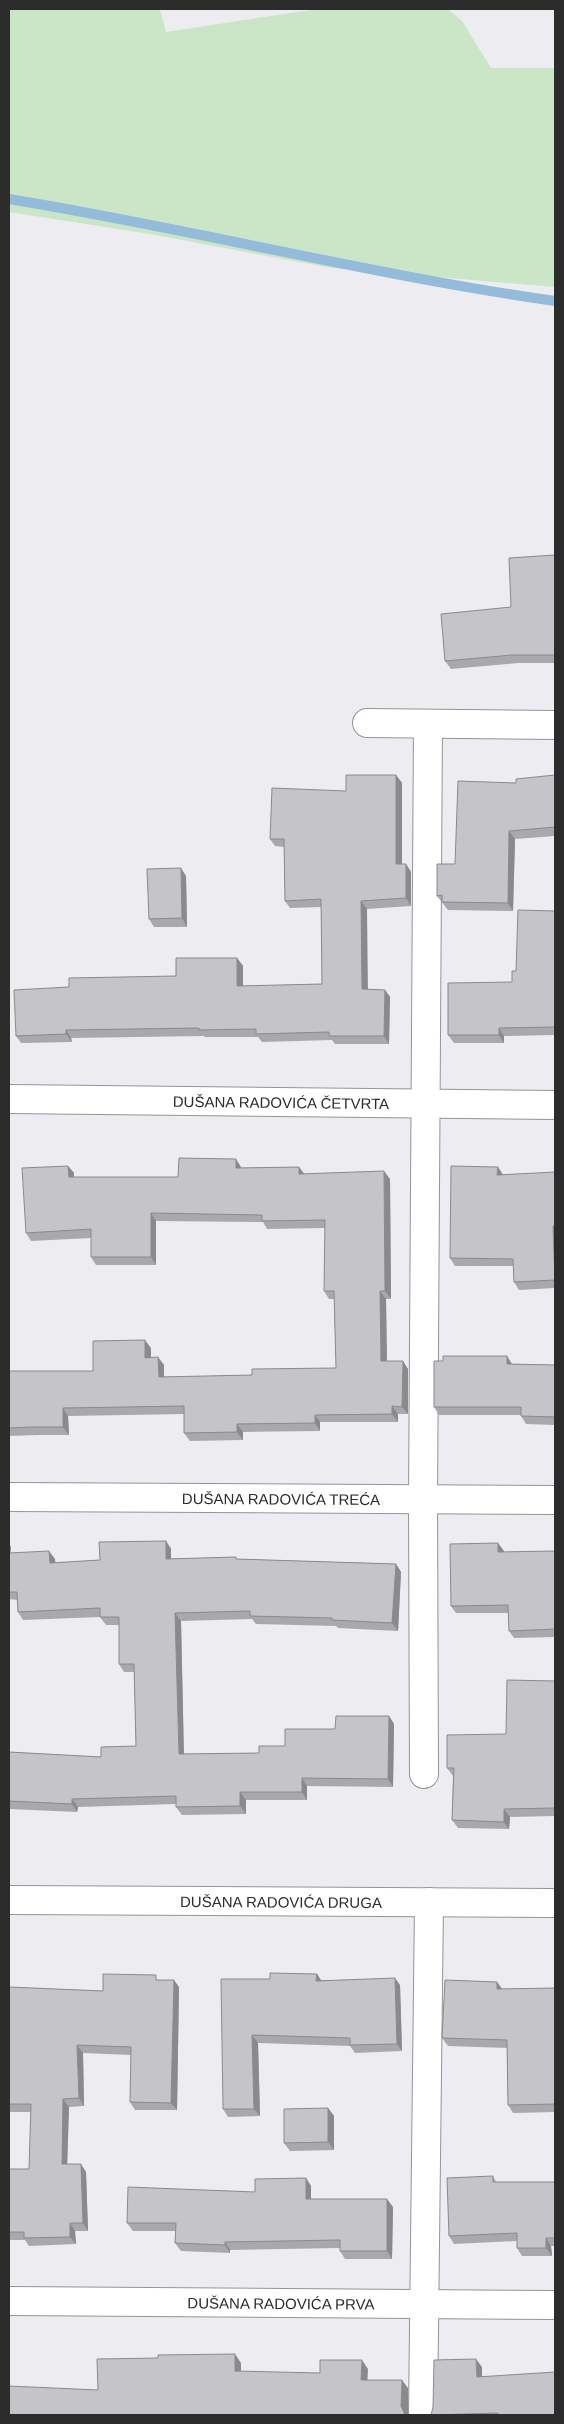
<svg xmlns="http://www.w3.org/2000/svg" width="564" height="2424" viewBox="0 0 564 2424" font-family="Arial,sans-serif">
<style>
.green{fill:#cae6c6}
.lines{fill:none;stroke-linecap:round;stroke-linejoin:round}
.stream{stroke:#95bbdb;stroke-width:10}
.minor-casing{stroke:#949498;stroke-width:30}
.minor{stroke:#fff;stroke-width:28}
.wall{fill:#a9a9ad}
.shaded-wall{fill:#8a8a8d}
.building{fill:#c5c5c9;stroke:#8a8a8d}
.labels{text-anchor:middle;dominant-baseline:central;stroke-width:4.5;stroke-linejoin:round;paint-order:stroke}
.street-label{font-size:15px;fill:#2c2c2d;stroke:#fff}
</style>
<rect width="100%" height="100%" fill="#ededf1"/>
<path class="green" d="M9 9H160L166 32 317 9H448L462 21 491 68H555V287L331 268 150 234 9 212Z"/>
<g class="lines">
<path class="stream" d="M9 199C192 229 372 275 555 301"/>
<defs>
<g id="minor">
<path d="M367 723 555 725"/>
<path id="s1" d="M9 1099 555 1105"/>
<path id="s2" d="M9 1497 555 1500"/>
<path d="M424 1774 423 1500 428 724"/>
<path id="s3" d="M9 1900 555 1903"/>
<path id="s4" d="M9 2301 555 2305"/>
<path d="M423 2415 429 1902"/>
</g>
</defs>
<use href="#minor" class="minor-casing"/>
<use href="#minor" class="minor"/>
</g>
<path class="wall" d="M555 555V663H518L451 669 445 661 511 607Z
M396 775 402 783V864H406L411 872V906L367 909V989L385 990 390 997 389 1044H335L332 1040 262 1042 258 1037H205L204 1036 71 1038 72 1042 21 1043 16 1036 69 987 176 976 237 958 243 966V986L322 984 321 907 290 908 285 901 284 847 275 846 270 839 346 791Z
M555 775V836L515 839 513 911 448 910 437 896 455 864 516 783Z
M186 876 187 927H154L149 919Z
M555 911V1035L504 1036V1043H454L448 1035 512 982 516 971Z
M68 1166 74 1173V1177H178L241 1167V1168L299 1167 304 1174 390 1179 391 1299H386L387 1361 408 1369V1414H398V1422H320V1431L243 1432V1440L190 1441 184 1433V1414L68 1416 69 1435H37L9 1436V1371H93L151 1348V1358L164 1365V1377L252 1375 336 1368 334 1299H329L324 1291 325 1228 267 1229 263 1222 156 1221V1265H96L91 1257V1238L31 1241 26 1233Z
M498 1167 503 1175 555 1172V1288L519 1290 514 1282 513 1266H455L450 1258Z
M512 1364 555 1365V1425L526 1424 521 1416V1415H439L434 1407Z
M166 1541 171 1549V1559L236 1557 237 1559 396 1564 401 1572 398 1631 338 1628 336 1626 256 1624 252 1619 181 1621 184 1754 259 1753 285 1746 335 1729 389 1716 394 1724 393 1787 307 1786V1800H246V1814L182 1815 176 1807V1804L78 1807 77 1812 9 1809V1752L101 1757 136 1746 134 1672H124L119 1664V1625H106L100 1617 23 1620 18 1612 17 1600 9 1599V1544L11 1547 10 1553 55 1559V1563L100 1560Z
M504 1551V1552L555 1551V1637L514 1638 509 1631 508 1613H456L451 1606Z
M555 1681V1816L510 1817 509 1829 458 1828 452 1820 453 1776 447 1768 506 1734Z
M317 1974 321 1980 400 1985 402 2051 355 2053 350 2046 258 2043 260 2116 228 2117 223 2109 270 1979Z
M159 1980 179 1987 177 2110H135L130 2102 131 2055 83 2053 84 2106 69 2107 67 2164 86 2172 88 2231H75L76 2244 29 2246 25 2240H9V2169H29L31 2112H9V1987L103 1991Z
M497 1982 502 1989 555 1988V2112L513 2113 508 2105 507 2048 448 2046 442 2038Z
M328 2108 334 2116V2150L290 2151 284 2143Z
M493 2176 496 2182H555V2246H551L552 2256H522L517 2248V2241L454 2244 449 2236Z
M306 2178 311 2186V2199L393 2207 392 2259H345L340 2251V2248L230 2250V2253L181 2251 175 2243 176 2231H133L127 2223 255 2192Z
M482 2367V2377L555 2415H431Z"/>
<path class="shaded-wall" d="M396 775 402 783V872L396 864Z
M509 831 515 839 513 911 508 903Z
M406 864 411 872V906L406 898Z
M181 868 186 876 187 927 182 918Z
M361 901 367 909 368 997 362 989Z
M237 958 243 966V994L237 986Z
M385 990 390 997 389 1044 384 1036Z
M499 1028 504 1036V1043L499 1035Z
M66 1030 71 1038 72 1042 66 1034Z
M236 1159 241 1167V1176L236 1168Z
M68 1166 74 1173V1185L69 1177Z
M299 1167 305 1175 299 1174Z
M498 1167 503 1175H497Z
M384 1171 390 1179 391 1299 385 1291Z
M151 1213 156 1221V1265L151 1257Z
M553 1226 555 1229V1280Z
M380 1291 386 1299 387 1369 381 1361Z
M145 1340 151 1348V1366L145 1358Z
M507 1356 512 1364H507Z
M158 1357 164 1365V1385L159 1377Z
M403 1361 408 1369V1414L402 1407Z
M392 1406 398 1414V1422L392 1414Z
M63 1408 68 1416 69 1435 63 1427Z
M315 1415 320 1422V1431L315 1423Z
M237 1424 243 1432V1440L237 1432Z
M166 1541 171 1549V1567L166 1559Z
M498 1543 504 1551V1560L498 1552Z
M9 1544 11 1547 10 1561 9 1560Z
M49 1551 55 1559 56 1571 50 1563Z
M396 1564 401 1572 398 1631 392 1623Z
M175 1613 181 1621 184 1762 179 1754Z
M389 1716 394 1724 393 1787 388 1779Z
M302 1778 307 1786V1800L302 1792Z
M240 1792 246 1800V1814L240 1806Z
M72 1799 78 1807 77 1812 72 1804Z
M504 1809 510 1817 509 1829 504 1822Z
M317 1974 322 1982 316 1981Z
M395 1978 400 1985 402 2051 397 2044Z
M174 1980 179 1987 177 2110 171 2103Z
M497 1982 503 1990 497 1989Z
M252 2035 258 2043 260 2116 254 2109Z
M77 2045 83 2053 84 2106 79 2098Z
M63 2099 69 2107 67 2171 62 2164Z
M328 2108 334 2116V2150L328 2142Z
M81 2164 86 2172 88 2231 83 2223Z
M306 2178 311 2186V2207L306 2199Z
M387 2199 393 2207 392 2259 387 2251Z
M70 2223 75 2231 76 2244 70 2237Z
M546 2238 551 2246 552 2256 546 2248Z
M225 2242 230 2250V2253L225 2245Z
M235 2354 241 2363V2379L235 2371Z
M476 2359 482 2367V2385L477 2377Z
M362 2360 368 2369 367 2389 361 2380Z
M402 2380 408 2388V2415H405L401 2406Z"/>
<path class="building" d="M555 555V655H512L445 661 441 614 511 607 509 558Z
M346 775H396V864H406V898L361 901 362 989 385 990 384 1036H329V1032L256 1034V1029L199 1030V1028L66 1030V1034L16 1036 14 990 69 987V978L176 976V958H237V986L322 984 321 899 285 901 284 839H270L272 788 346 791Z
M555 775V827L509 831 508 903 442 902V895L437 896V864H455L458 781 516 783V779Z
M181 868 182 918 149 919 147 869Z
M518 910 555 911V1027L499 1028V1035H448V983L512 982V971H516Z
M179 1158 236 1159V1168L299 1167V1174L384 1171 385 1291H380L381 1361H403L402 1407 392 1406V1414L315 1415V1423L237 1424V1432L184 1433V1406L63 1408V1427H32L9 1428V1371H93V1341L145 1340V1358L158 1357 159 1377 252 1375V1369L336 1368 334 1291H324L325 1220 262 1221V1215L151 1213V1257H91V1229L26 1233 22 1168 68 1166 69 1177H178Z
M451 1166 498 1167 497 1175 555 1172V1226H553L555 1280 514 1282 513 1259 450 1258Z
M443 1356H507V1364L555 1365V1417L521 1416V1407H434V1361H443Z
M166 1541V1559L236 1557V1559L396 1564 392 1623 332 1620V1618L250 1616V1611L175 1613 179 1754 259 1753V1746H285V1729H335L336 1716H389L388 1779 302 1778V1792H240V1806L176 1807V1796L72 1799V1804L9 1801V1752L101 1757V1747L136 1746 134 1664H119V1617H100V1608L18 1612 17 1592H9V1553L49 1551 50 1563 100 1560 99 1542Z
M498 1543V1552L555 1551V1629L509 1631 508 1605 451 1606 450 1544Z
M507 1680 555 1681V1808L504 1809V1822L452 1820 454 1768H447V1735L506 1734Z
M270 1973 317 1974 316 1981 395 1978 397 2044 350 2045V2038L252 2035 254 2109H223L221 1979H270Z
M103 1974 156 1975V1980H174L171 2103 130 2102 131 2047 77 2045 79 2098 63 2099 62 2164H81L83 2223H70V2237L24 2238V2232H9V2169H29L31 2104H9V1987L103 1991Z
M445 1980 497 1982V1989L555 1988V2104L508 2105 507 2040 442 2038Z
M328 2108V2142L284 2143V2109Z
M493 2176V2182H555V2238H546V2248H517V2233L449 2236 447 2178Z
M306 2178V2199H387V2251H340V2240L225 2242V2245L175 2243 176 2223H127L128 2187 255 2192V2179Z
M235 2354V2371L320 2373V2360H362L361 2380H402L401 2406 405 2415H9V2386L98 2390 97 2359 158 2358V2355Z
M476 2359 477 2377 555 2372V2415H497L498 2413 431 2415 433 2407 434 2360Z"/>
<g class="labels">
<g class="street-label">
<text stroke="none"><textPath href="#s1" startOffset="272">DUŠANA RADOVIĆA ČETVRTA</textPath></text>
<text stroke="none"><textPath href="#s2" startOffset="272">DUŠANA RADOVIĆA TREĆA</textPath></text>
<text stroke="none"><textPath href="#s3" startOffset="272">DUŠANA RADOVIĆA DRUGA</textPath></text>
<text stroke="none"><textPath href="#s4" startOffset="272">DUŠANA RADOVIĆA PRVA</textPath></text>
</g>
</g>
<rect width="564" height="2424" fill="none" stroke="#2c2c2d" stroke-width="20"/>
</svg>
